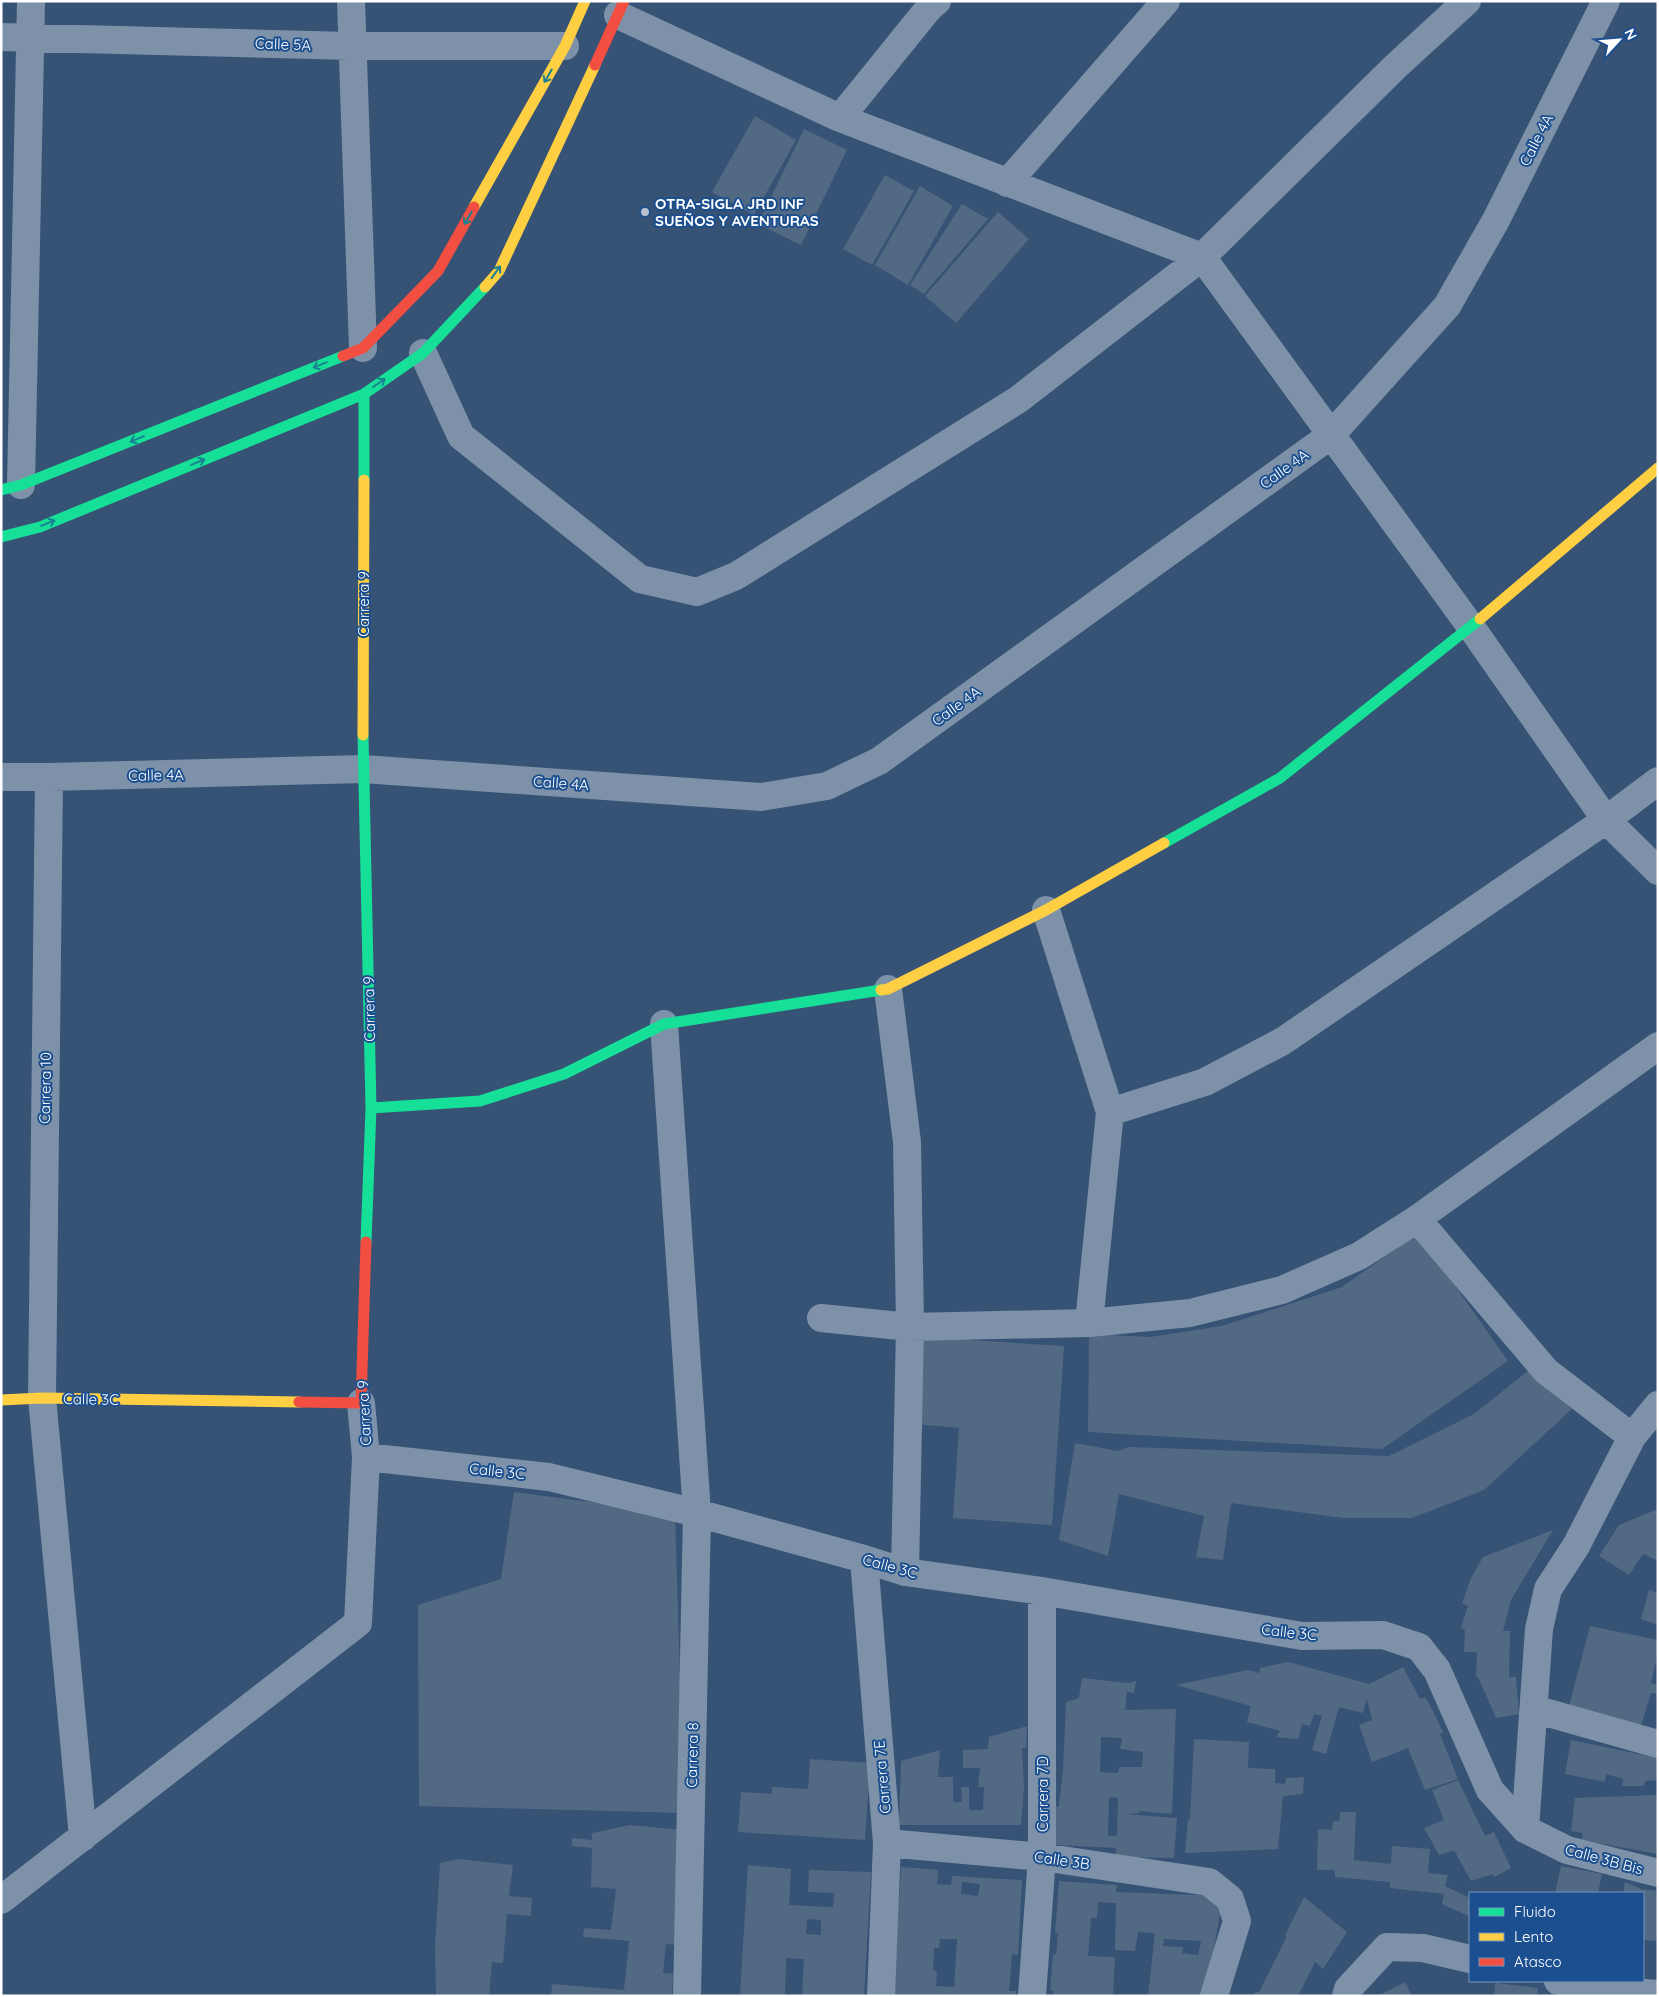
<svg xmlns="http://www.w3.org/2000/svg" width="1659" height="1997" viewBox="0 0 1659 1997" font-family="Quicksand,sans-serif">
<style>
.building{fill:#526984;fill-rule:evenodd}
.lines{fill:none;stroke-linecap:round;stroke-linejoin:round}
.street{stroke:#7d92a8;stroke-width:28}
.fast{stroke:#16e098;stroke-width:11}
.slow{stroke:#ffcf43;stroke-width:11}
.jam{stroke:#f24e42;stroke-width:11}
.oneway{stroke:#198292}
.poi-dot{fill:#b9c2ce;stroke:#1b4f8f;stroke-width:2}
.labels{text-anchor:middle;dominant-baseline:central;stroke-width:4;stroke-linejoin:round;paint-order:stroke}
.street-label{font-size:15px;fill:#fff;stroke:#1b4f8f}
.poi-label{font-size:15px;font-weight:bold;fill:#fff;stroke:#1b4f8f;text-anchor:start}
</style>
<rect width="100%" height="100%" fill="#365274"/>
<path class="building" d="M755 116 796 140 754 215 712 192Z
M804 129 847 150 801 245 758 224Z
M885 175 914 191 872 265 843 249Z
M920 186 953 206 908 285 875 265Z
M962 204 988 219 924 294 910 285Z
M998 212 1029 239 956 323 925 296Z
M1418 1233 1508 1361 1382 1449 1088 1432 1089 1334 1150 1337 1222 1326 1342 1287Z
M921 1337 1064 1346 1052 1525 953 1518 959 1428 915 1424Z
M1528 1371 1572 1409 1484 1490 1412 1518H1343L1231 1503 1223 1560 1196 1557 1204 1516 1119 1494 1108 1556 1059 1540 1075 1443 1118 1451 1129 1447 1389 1456 1474 1414Z
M514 1492 675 1513 684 1813 419 1806 418 1605 501 1579Z
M1658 1509V1561L1643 1554 1629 1575 1599 1556 1619 1525Z
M1553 1530 1511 1600 1503 1631H1510L1509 1677H1516L1519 1714 1496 1718 1478 1677H1476L1477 1652H1464L1465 1631 1461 1627 1468 1606 1462 1603 1471 1578 1483 1557Z
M1649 1590 1658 1593V1625L1641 1619Z
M1590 1626 1658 1640V1653L1651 1683 1658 1685V1694L1651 1693 1639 1732 1568 1710Z
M1288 1662 1369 1684 1403 1667 1420 1699 1425 1697 1433 1711 1443 1732 1440 1734 1458 1779 1425 1790 1408 1748 1372 1762 1359 1725 1372 1720 1367 1699 1363 1713 1339 1707 1326 1754 1312 1750 1322 1716 1314 1714 1310 1726 1302 1724 1298 1739 1276 1737 1280 1731 1247 1722 1251 1706 1176 1685 1248 1670 1259 1673 1260 1668Z
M1082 1678 1128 1683 1136 1681 1134 1693 1127 1692 1125 1710 1176 1709 1172 1814 1140 1811 1139 1813 1124 1814 1177 1818 1174 1858 1116 1857V1848L1054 1845 1055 1806 1059 1807V1805L1063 1770 1066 1702 1079 1698ZM1101 1737 1122 1738 1120 1749 1143 1752 1142 1767H1119L1118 1773 1100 1772ZM1109 1797 1118 1798 1117 1836H1108Z
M1027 1726 1026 1748H1022L1024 1788 1021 1825H899L901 1761 940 1750 938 1777H953V1802H962L961 1787H969V1810H983L984 1787H978L980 1768H963V1750L988 1749 989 1737Z
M1194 1739 1249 1742 1248 1768 1275 1769V1783L1285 1784 1286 1778 1304 1777 1303 1794 1283 1796 1278 1849 1185 1853 1188 1819H1190Z
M1571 1740 1658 1758V1780L1645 1781 1644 1786H1622L1623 1779 1606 1774 1605 1782 1565 1774Z
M810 1759 870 1763 865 1840 738 1832 741 1792 772 1794V1787L808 1789Z
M1458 1780 1485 1836 1494 1832 1511 1868 1494 1877 1493 1874 1471 1881 1454 1850 1439 1855 1424 1828 1444 1820 1432 1790Z
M1658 1795V1854L1582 1840 1583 1833 1571 1831 1575 1798Z
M1340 1812H1356L1354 1860 1391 1864 1392 1846 1430 1849 1428 1873 1448 1875 1445 1886 1470 1898V1917L1442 1904 1444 1894 1390 1888V1882L1335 1877V1870H1317L1318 1829 1332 1830 1333 1821H1339Z
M630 1825 682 1830 675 1945 666 1944 663 1973 673 1974 672 1996H551L552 1984 624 1990 629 1941 583 1937 584 1928 611 1930 616 1889 591 1887 592 1848 572 1846V1838L592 1840V1833Z
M458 1859 513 1865 509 1896 532 1898 531 1916 507 1914 503 1963 492 1962 489 1996H436L435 1945 440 1863Z
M748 1865 791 1869 789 1905 833 1907 834 1893 808 1892 809 1870 871 1872 864 1996H802L804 1959 786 1958 785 1996H740ZM807 1919 821 1920V1935L806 1934Z
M1561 1866 1602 1874 1598 1893H1555Z
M901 1867 938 1870 937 1884 951 1885 952 1876 1022 1880 1018 1955 1012 1954 1009 1991H1016V1996H893ZM962 1882 980 1884 978 1896 961 1894ZM940 1939H957L954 1987 936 1986 937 1971H933L934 1948H939Z
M1059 1881 1117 1885 1116 1892 1223 1896 1206 1996H1148L1155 1933 1138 1932 1135 1951 1115 1950 1116 1903 1098 1902 1097 1918H1091L1088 1956 1115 1957 1113 1996H1053V1991L1050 1990 1053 1955 1056 1954 1058 1933H1055ZM1164 1939 1201 1941 1198 1955 1182 1953 1183 1947 1163 1946Z
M1625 1882 1642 1889 1658 1891V1941L1643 1940V1893H1623Z
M1304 1897 1347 1932 1323 1969 1315 1962 1298 1996H1251L1256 1992H1259L1286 1938 1285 1935Z
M1405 1982 1412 1996H1378Z
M1495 1983 1538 1988 1537 1996H1494Z"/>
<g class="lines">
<path class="street" d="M351 1 363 348
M618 15 840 118 1202 257 1471 627 1606 820 1658 871
M1 37 351 46H565
M840 118 929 8 937 1
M1007 183 1166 1
M423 353 461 436 640 579 697 592 736 576 1019 399 1202 257 1396 66 1467 1
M21 485 31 1
M1 777H49L363 769 761 797 827 786 879 761 1331 435 1447 306 1496 220 1606 1
M49 777 42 1398 83 1837
M1046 910 1110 1112 1089 1323
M888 989 907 1142 910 1327 905 1572
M664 1024 697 1513 687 1996
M1110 1112 1205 1082 1283 1041 1606 820 1658 781
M1417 1219 1546 1371 1632 1437
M821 1318 910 1327 1089 1323 1190 1313 1282 1290 1359 1256 1417 1219 1658 1046
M366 1457 549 1477 697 1513 864 1559 905 1572 1042 1591 1302 1636 1383 1635 1419 1647 1437 1670 1490 1790 1525 1829 1567 1850 1658 1873
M864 1559 887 1843 881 1996
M1534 1709 1658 1744
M1525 1829 1539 1629 1548 1589 1576 1546 1632 1437 1658 1405
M887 1843 1042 1857 1209 1882 1230 1899 1237 1921 1214 1996
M1 1900 358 1623 366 1457 361 1403
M1558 1981 1591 1989 1658 1994
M1032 1996 1042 1857V1591
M1346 1996 1348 1989 1387 1947 1423 1948 1470 1959"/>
<path class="fast" d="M364 480V394
M1 490 21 485 343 356
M1 537 40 527 364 394 423 353 485 287
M363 735 371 1108 366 1242
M1164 843 1280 778 1480 619
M371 1108 480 1101 564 1074 664 1024 881 990"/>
<path class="slow" d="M474 207 565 46 585 1
M485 287 499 271 595 65
M1480 619 1658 468
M363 735 364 480
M881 990 888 989 1046 910 1164 843
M1 1400 42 1398 299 1402"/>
<path class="jam" d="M595 65 624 1
M343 356 363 348 438 271 474 207
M299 1402 361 1403 366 1242"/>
</g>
<defs><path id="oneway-shaft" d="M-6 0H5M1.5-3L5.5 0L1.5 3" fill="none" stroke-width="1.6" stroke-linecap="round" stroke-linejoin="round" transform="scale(1.25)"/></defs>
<g class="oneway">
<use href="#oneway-shaft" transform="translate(548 76) rotate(120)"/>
<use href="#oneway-shaft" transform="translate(468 218) rotate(120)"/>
<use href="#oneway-shaft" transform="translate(496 272) rotate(-54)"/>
<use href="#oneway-shaft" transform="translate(320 365) rotate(158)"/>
<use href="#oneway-shaft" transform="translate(379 383) rotate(-35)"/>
<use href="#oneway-shaft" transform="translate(137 439) rotate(158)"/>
<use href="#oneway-shaft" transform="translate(198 462) rotate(-22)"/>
<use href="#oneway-shaft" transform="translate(48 523) rotate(-22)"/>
</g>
<circle class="poi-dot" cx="645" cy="212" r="5"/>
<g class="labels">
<g class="street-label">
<text transform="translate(283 44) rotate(2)">Calle 5A</text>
<text transform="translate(1536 140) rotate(-63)">Calle 4A</text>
<text transform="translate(1284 469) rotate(-36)">Calle 4A</text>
<text transform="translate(363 604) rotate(-90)">Carrera 9</text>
<text transform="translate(956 706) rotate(-36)">Calle 4A</text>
<text transform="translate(156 775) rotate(-1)">Calle 4A</text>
<text transform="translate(561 783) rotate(4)">Calle 4A</text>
<text transform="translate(369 1009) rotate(-91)">Carrera 9</text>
<text transform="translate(45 1088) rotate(-89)">Carrera 10</text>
<text transform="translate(91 1399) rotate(1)">Calle 3C</text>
<text transform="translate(364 1413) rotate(-93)">Carrera 9</text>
<text transform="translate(497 1471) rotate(6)">Calle 3C</text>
<text transform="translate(890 1566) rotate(15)">Calle 3C</text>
<text transform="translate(1289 1632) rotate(6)">Calle 3C</text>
<text transform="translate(692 1755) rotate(-89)">Carrera 8</text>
<text transform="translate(882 1777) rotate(-95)">Carrera 7E</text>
<text transform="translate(1042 1794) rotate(-90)">Carrera 7D</text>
<text transform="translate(1604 1859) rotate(15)">Calle 3B Bis</text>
<text transform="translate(1062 1860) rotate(8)">Calle 3B</text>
</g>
<g class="poi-label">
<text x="655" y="203">OTRA-SIGLA JRD INF<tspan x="655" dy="17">SUEÑOS Y AVENTURAS</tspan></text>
</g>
</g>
<rect width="1659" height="1997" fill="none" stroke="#ffffff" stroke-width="5"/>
<rect x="1469" y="1892" width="175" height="90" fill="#1b4f8f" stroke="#7695bc"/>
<rect x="1479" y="1908" width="25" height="8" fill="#16e098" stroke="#7695bc"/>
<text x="1514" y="1917" font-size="15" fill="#ffffff">Fluido</text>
<rect x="1479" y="1933" width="25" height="8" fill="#ffcf43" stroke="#7695bc"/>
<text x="1514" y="1942" font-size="15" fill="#ffffff">Lento</text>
<rect x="1479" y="1958" width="25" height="8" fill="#f24e42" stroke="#7695bc"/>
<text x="1514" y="1967" font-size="15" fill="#ffffff">Atasco</text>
<g transform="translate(1619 40) rotate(64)" stroke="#1b4f8f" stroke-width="4" paint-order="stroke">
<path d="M0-4L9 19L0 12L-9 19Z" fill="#ffffff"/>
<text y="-8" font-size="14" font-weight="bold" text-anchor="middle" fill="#ffffff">N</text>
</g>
</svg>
